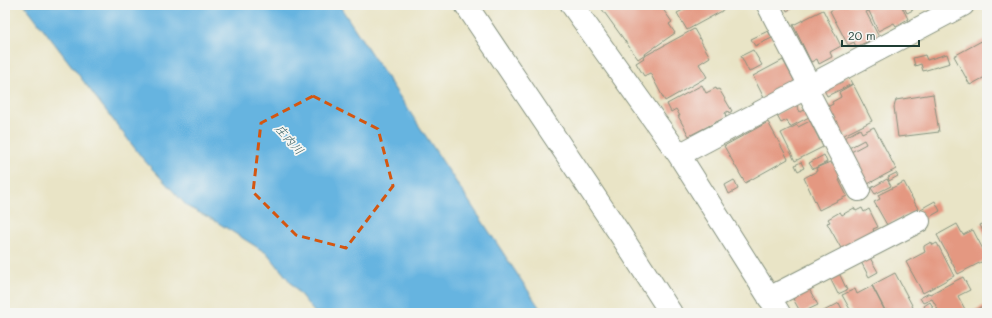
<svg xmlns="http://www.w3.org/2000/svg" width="992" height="318" viewBox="0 0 992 318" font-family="Mali,'Klee One',sans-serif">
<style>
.water{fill:#66b4e0;stroke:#42788a}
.building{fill:#e49881}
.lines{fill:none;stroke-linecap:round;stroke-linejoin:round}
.minor-casing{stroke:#84907d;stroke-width:24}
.minor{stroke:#fff;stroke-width:22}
.marked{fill:none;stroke:#d45610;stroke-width:3;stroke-dasharray:8 5;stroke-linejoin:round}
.labels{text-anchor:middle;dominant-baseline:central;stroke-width:3.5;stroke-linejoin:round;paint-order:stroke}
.water-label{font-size:12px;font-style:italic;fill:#315b5f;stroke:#f6f6f2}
</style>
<rect width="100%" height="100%" fill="#f6f6f2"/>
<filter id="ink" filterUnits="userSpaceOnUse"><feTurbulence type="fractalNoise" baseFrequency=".025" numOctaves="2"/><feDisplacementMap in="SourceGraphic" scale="8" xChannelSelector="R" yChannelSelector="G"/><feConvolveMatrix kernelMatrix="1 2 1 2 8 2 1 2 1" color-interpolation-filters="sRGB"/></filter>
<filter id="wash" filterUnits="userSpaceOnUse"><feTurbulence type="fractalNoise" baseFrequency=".012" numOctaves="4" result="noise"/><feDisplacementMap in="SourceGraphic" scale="16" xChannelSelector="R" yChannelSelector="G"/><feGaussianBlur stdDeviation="0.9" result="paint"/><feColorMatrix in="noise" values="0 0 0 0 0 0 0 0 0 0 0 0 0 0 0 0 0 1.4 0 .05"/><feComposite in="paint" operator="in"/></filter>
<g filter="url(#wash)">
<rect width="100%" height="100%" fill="#e9e4c6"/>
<path class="water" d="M25 5H339L543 313H315L268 254 212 219 188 207 143 159Z"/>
<g id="blocks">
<path class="building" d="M599 5H660L672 22 669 24 675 33 638 59Z
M693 5H730L722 10V11L687 30 677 13Z
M777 5H798L787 11 785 7 780 10Z
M841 5H901L908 19 896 26 894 23 878 31 869 11 866 12 880 39 871 44 869 41 856 47 854 42 848 45 830 11Z
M903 5H910L913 10 907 13Z
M823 10 841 46 830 52 832 57 819 64 817 59 811 62 793 25Z
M694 29 710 57 699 64 707 77 665 101 650 73 644 76 636 63 644 58 643 57Z
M768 31 772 38 755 46 751 39Z
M987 38V76L970 85 954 56Z
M753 50 762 65 749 72 741 56Z
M947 54 950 63 923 71 921 64 915 66 913 58 925 55 927 60Z
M783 60 795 82 764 98 753 76Z
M848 76 852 84 827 96 823 88Z
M853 84 872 121 842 136 827 107 833 104 832 102 841 97 839 92Z
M702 85 706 93 716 88 717 90 719 89 732 111 729 113 728 111 725 113 726 117 689 136 678 116H680L676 109 671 112 667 104Z
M933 94 939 132 898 137 894 107 896 100Z
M796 104 800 112 805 110 809 117 790 127 787 120 781 123 776 114Z
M810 121 823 147 795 161 781 133 797 125 798 127Z
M768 122 788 159 745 183 724 146Z
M874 127 896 169 866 185 851 152 866 144 864 140 847 149 842 139 860 129 862 133Z
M824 155 827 162 813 169 809 163Z
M801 162 804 168 798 171 795 165Z
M830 162 831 164 834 163 842 179 839 180 847 196 819 210 804 178 817 171 816 168Z
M896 173 898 176 889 181 888 177Z
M887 179 891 186 875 194 871 188Z
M734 180 738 189 729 194 725 185Z
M904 182 918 209 887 225 874 202 880 199 878 195Z
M935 201 940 211 924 220 919 210Z
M854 208 856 211 862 208 864 212 869 209 878 227 873 229 874 232 842 250 827 223 830 222 828 219 840 212 842 215Z
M987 222V239L980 225Z
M957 224 963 235 973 230 987 257V259L958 274 937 235Z
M931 242 933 245 937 243 954 276 923 293 906 262 925 252 924 249V246Z
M869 256 878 272 869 277 860 260Z
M839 273 847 290 838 294 830 278Z
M895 273 913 307 902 313H889L887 309 885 310 872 285Z
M963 277 970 290 958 296 967 313H940L932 299 923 303 920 298 929 293 930 294Z
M872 286 886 313H852L842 295 855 289 857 294Z
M809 289 818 305 801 313 792 297Z
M930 302 933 307 927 311 924 306Z
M839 303 844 313H820Z
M987 304V313H969Z"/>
</g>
</g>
<g filter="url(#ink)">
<use href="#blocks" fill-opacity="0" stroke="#84907d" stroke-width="1"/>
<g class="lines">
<defs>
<path id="minor" d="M466 5 620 234 671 313
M572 5 679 155 779 313
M768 5 810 86
M806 88 859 190
M679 155 963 5
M769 298 919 221"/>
</defs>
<use href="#minor" class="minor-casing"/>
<use href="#minor" class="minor"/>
</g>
</g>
<path class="marked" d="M313 96 378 129 393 186 346 248 296 235 253 192 261 123Z"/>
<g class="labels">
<g class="water-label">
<text transform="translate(290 139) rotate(48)">庄内川</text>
</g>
</g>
<rect width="992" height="318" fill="none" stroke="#f6f6f2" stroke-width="20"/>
<path d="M842 40v6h77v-6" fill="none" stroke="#1f3d34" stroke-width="2"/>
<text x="848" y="40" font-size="12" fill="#1f3d34" stroke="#f6f6f2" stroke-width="3" paint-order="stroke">20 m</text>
</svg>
